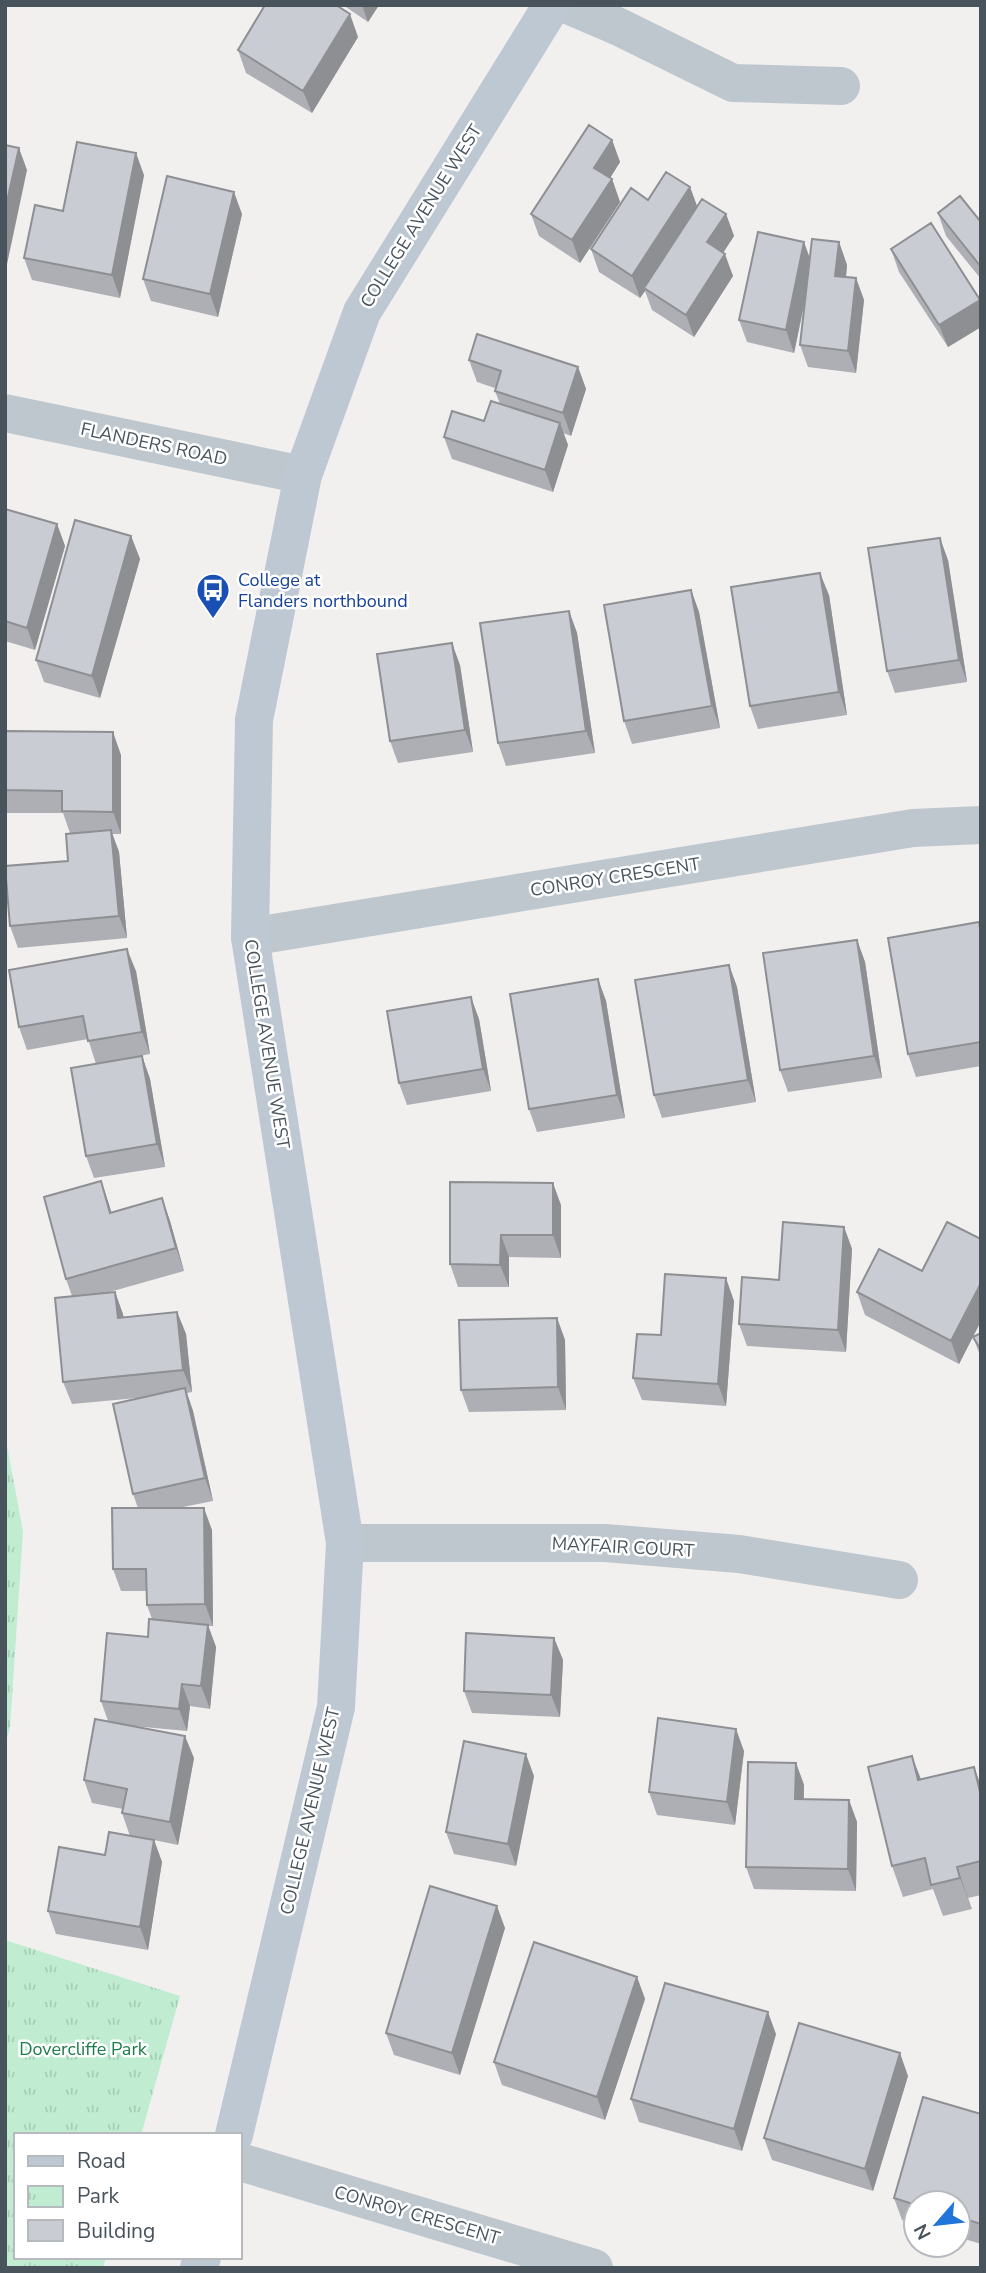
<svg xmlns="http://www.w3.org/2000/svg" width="986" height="2273" viewBox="0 0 986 2273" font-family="'Nunito Sans',sans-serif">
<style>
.park{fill:url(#park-tufts)}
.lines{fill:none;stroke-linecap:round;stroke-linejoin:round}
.street{stroke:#bec7ce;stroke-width:38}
.secondary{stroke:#bec8d2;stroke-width:38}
.wall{fill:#adafb5}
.shaded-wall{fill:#8d8f93}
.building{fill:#c9ccd2;stroke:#8d8f93;stroke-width:2}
.labels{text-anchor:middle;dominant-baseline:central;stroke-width:5;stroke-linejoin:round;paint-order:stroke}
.street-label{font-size:18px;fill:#48535c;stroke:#fff}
.transit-label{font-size:18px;fill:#164399;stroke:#fff;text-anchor:start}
.park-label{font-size:18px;fill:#1b7b4a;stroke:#fff}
</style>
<defs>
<pattern id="park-tufts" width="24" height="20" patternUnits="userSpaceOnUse" patternTransform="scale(1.75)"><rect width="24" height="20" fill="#c0edd1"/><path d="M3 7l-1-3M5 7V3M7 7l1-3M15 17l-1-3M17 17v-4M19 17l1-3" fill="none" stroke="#a6cdb6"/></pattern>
</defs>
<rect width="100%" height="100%" fill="#f2efef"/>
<path class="park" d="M5 1435 23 1531 10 1728 5 1745Z
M5 1940 180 1996 141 2135H16V2257H106L103 2268H5Z"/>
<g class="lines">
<path class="street" d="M568 5 617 26 733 83 841 86
M5 413 303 475
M250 937 913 828 981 825
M345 1543H605L739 1554 899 1580
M240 2162 594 2268"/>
<path class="secondary" d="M234 2135 336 1707 345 1543 250 937 254 720 303 475 362 312 552 5
M199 2268 202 2257"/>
</g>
<path class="wall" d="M343 5H379L368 22Z
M358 37 312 113 246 73 238 50Z
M612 140 620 162 610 178 612 179 620 202 580 263 539 236 531 214Z
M144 175 120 298 32 280 24 258 63 211Z
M690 187 697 206 726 214 734 236 723 253 733 276 694 337 652 310 645 291 640 298 599 272 591 249 648 200Z
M938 213 981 222V279L946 236Z
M242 214 218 317 151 301 143 279Z
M839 242 847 265 846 277 856 278 864 300 856 373 808 367 800 345 805 302 794 353 747 342 739 320 810 257Z
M891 249 980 300 981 327 948 347 899 272Z
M469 360 578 367 586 389 571 436 563 433 568 445 553 492 452 459 444 437 484 421 500 404 495 391V388L477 382Z
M5 509 57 524 65 546 35 650 5 641Z
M131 536 140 559 100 698 44 682 36 660Z
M948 560 967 682 895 693 887 671Z
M691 590 699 612 720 728 632 744 624 721Z
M829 595 847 715 758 729 750 706Z
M569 611 577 633 595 753 506 766 498 743Z
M460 665 473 752 398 763 390 741Z
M5 731 121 755V834H112L119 852 127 938 18 948 10 926 68 861 70 833 63 813H5Z
M979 922 981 928V1066L916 1077 908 1054Z
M857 940 865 962 882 1078 788 1092 780 1070Z
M729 965 737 987 756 1102 662 1118 654 1095Z
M136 971 150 1054 96 1064 88 1039 27 1050 19 1027Z
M598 979 606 1001 625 1118 537 1132 529 1109Z
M479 1019 491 1091 407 1105 399 1083Z
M142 1056 150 1079 165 1167 94 1178 86 1156Z
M101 1181 111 1213 162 1198 170 1221 184 1271 106 1293 115 1292 124 1318 177 1312 186 1334 192 1392 187 1393 193 1411 213 1501 178 1508 212 1530 213 1626H208L216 1647 210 1709 190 1706 187 1731 133 1726 194 1758 178 1845 154 1840 162 1862 148 1950 56 1934 48 1911 105 1855 130 1836 122 1813 123 1809 92 1803 84 1780 108 1721 101 1701 148 1637 152 1619 147 1605 146 1591H121L113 1569 138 1508 133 1494 148 1397 72 1404 63 1382 72 1296 66 1279Z
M450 1182 561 1205V1258L509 1257V1287H458L450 1264Z
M844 1227 852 1249 846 1352 747 1346 739 1324 779 1280Z
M981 1239V1321L959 1364 865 1315 857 1292 922 1271Z
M734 1301 726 1406 642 1400 633 1378 661 1335Z
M557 1318 565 1340 566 1410 469 1412 461 1390Z
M981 1333V1358L973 1337Z
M554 1638 563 1660 560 1717 472 1713 464 1691Z
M744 1751 735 1825 657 1815 649 1792Z
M796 1763 804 1785V1799L849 1800 857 1822 856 1891 754 1889 746 1867Z
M974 1767 981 1786V1895L968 1898 972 1909 943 1916 933 1889 903 1897 892 1866 921 1780Z
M534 1776 516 1866 454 1854 446 1832Z
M505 1928 460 2075 394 2055 386 2033Z
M637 1977 645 1999 605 2120 502 2085 494 2062Z
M776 2034 742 2151 639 2122 631 2099Z
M908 2076 873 2191 772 2160 764 2138Z
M981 2114V2244L958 2237V2203H916V2225L902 2220 894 2198Z"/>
<path class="shaded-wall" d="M362 5H379L368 22Z
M350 14 358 37 312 113 303 91Z
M612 140 620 162 602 191 594 168Z
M19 148 27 170 6 269 5 210Z
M136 153 144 175 120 298 112 275Z
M612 179 620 202 580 263 572 240Z
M690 187 698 209 644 288 645 291 640 298 632 276Z
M234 192 242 214 218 317 210 294Z
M726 214 734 236 715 265 707 242Z
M804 242 812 264 794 353 786 330Z
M839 242 847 265 844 298 835 276Z
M725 254 733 276 694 337 686 315Z
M856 278 864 300 856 373 848 351Z
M980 300 981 327 948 347 939 325Z
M578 367 586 389 571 436 563 413Z
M560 423 568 445 553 492 545 470Z
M57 524 65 546 35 650 27 628Z
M131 536 140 559 100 698 92 676Z
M940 538 948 560 967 682 959 660Z
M820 573 829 595 847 715 839 692Z
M691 590 699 612 720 728 712 706Z
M569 611 577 633 595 753 586 731Z
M452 643 460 665 473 752 465 730Z
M113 732 121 755V834L113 812Z
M111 830 119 852 127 938 119 916Z
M857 940 865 962 882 1078 874 1056Z
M127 949 136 971 150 1054 142 1032Z
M729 965 737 987 756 1102 748 1080Z
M598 979 606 1001 625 1118 617 1095Z
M471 997 479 1019 491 1091 483 1069Z
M142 1056 150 1079 165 1167 157 1144Z
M101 1181 109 1204 118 1235 110 1213Z
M553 1183 561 1205V1258L553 1235Z
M162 1198 170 1221 184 1271 176 1248Z
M844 1227 852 1249 846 1352 838 1330Z
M501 1235 509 1257V1287L500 1265Z
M726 1278 734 1301 726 1406 718 1384Z
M981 1283V1321L959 1364 951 1341Z
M115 1292 123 1314 126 1340 118 1318Z
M177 1312 186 1334 192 1392 183 1370Z
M557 1318 565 1340 566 1410 558 1387Z
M185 1388 193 1411 213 1501 205 1478Z
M204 1508 212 1530 213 1626 205 1604Z
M208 1625 216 1647 210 1709 201 1686Z
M554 1638 563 1660 560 1717 551 1695Z
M182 1684 190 1706 187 1731 179 1709Z
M736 1729 744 1751 735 1825 727 1802Z
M185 1736 194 1758 178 1845 170 1822Z
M526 1754 534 1776 516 1866 508 1844Z
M912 1756 924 1787 918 1780Z
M796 1763 804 1785 803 1821 795 1799Z
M974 1767 981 1786V1796Z
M849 1800 857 1822 856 1891 848 1869Z
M154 1840 162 1862 148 1950 140 1927Z
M957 1867 968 1898 972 1909 960 1878Z
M497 1906 505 1928 460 2075 452 2053Z
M637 1977 645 1999 605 2120 597 2097Z
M768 2012 776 2034 742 2151 734 2129Z
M900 2053 908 2076 873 2191 865 2169Z"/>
<path class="building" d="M265 5H336L350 14 303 91 238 50Z
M589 125 612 140 594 168 612 179 572 240 531 214Z
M77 142 136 153 112 275 24 258 35 205 63 211Z
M5 145 19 148 5 210Z
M666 172 690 187 632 276 591 249 631 188 648 200Z
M167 176 234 192 210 294 143 279Z
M960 196 981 222V267L938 213Z
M702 199 726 214 707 242 725 254 686 315 644 288Z
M931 223 980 300 939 325 891 249Z
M758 232 804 242 786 330 739 320Z
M812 239 839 242 835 276 856 278 848 351 800 345Z
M477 334 578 367 563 413 495 391 501 371 469 360Z
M491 401 560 423 545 470 444 437 452 411 484 421Z
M5 509 57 524 27 628 5 621Z
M75 520 131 536 92 676 36 660Z
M940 538 959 660 887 671 868 548Z
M820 573 839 692 750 706 731 587Z
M691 590 712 706 624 721 604 605Z
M569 611 586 731 498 743 480 623Z
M452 643 465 730 390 741 377 654Z
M5 731 113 732V812L62 811V791L5 790Z
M111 830 119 916 10 926 5 866 68 861 66 834Z
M979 922 981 934V1042L908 1054 888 938Z
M857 940 874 1056 780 1070 763 953Z
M127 949 142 1032 88 1041 83 1016 19 1027 9 970Z
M729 965 748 1080 654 1095 635 980Z
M598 979 617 1095 529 1109 510 994Z
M471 997 483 1069 399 1083 387 1011Z
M142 1056 157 1144 86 1156 71 1068Z
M101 1181 110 1213 162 1198 176 1248 66 1279 44 1197Z
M450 1182 553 1183V1235H501L500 1265 450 1264Z
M783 1222 844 1227 838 1330 739 1324 742 1277 779 1280Z
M947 1222 981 1239V1283L951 1341 857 1292 879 1249 922 1271Z
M665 1274 726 1278 718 1384 633 1378 637 1334 661 1335Z
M115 1292 118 1318 177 1312 183 1370 63 1382 55 1298Z
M557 1318 558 1387 461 1390 459 1320Z
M981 1333V1350L973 1337Z
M185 1388 205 1478 133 1494 113 1404Z
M112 1508H204L205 1604 147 1605 146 1569H113Z
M149 1619 208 1625 201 1686 182 1684 179 1709 101 1701 107 1633 148 1637Z
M466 1633 554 1638 551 1695 464 1691Z
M658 1718 736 1729 727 1802 649 1792Z
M95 1719 185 1736 170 1822 122 1813 127 1789 84 1780Z
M464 1741 526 1754 508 1844 446 1832Z
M912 1756 918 1780 974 1767 981 1796V1861L957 1867 960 1878 931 1885 925 1858 892 1866 868 1767Z
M748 1762 796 1763 795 1799 849 1800 848 1869 746 1867Z
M109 1832 154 1840 140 1927 48 1911 59 1847 105 1855Z
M430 1886 497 1906 452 2053 386 2033Z
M534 1942 637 1977 597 2097 494 2062Z
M665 1983 768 2012 734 2129 631 2099Z
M799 2023 900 2053 865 2169 764 2138Z
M923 2097 981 2114V2224L958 2217V2203H916V2205L894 2198Z"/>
<defs>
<symbol id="bus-pin" viewBox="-11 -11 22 30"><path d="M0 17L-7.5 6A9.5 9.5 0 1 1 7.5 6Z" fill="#1a4fb4" stroke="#fff"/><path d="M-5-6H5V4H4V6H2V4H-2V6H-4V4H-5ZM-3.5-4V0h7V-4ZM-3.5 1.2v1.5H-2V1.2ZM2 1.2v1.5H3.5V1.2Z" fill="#fff"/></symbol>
</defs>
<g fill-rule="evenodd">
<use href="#bus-pin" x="194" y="571" width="38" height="52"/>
</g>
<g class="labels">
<g class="street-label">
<text transform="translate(421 216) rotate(-58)">COLLEGE AVENUE WEST</text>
<text transform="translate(154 444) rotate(12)">FLANDERS ROAD</text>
<text transform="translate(615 877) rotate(-9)">CONROY CRESCENT</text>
<text transform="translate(267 1044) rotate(81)">COLLEGE AVENUE WEST</text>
<text transform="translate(623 1547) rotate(3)">MAYFAIR COURT</text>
<text transform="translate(310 1811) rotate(-77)">COLLEGE AVENUE WEST</text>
<text transform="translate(417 2215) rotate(16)">CONROY CRESCENT</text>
</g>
<g class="transit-label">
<text x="238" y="580">College at<tspan x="238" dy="21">Flanders northbound</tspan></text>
</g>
<g class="park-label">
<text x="83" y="2049">Dovercliffe Park</text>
</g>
</g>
<rect width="986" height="2273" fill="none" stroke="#48535c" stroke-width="14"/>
<rect x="14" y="2133" width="228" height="126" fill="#ffffff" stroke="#b6babe" stroke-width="2"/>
<rect x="28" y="2156" width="35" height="10" fill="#bec8d2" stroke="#b6babe" stroke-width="2"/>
<text x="77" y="2168" font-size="21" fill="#48535c">Road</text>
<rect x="28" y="2186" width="35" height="21" fill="url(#park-tufts)" stroke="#b6babe" stroke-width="2"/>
<text x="77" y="2203" font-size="21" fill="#48535c">Park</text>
<rect x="28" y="2220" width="35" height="21" fill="#c9ccd2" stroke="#b6babe" stroke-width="2"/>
<text x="77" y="2238" font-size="21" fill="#48535c">Building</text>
<g transform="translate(937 2224) rotate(242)"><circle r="33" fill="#ffffff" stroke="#b6babe" stroke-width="2"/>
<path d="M0-5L12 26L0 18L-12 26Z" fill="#2174da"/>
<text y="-10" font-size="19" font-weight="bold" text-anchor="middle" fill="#48535c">N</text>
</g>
</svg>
